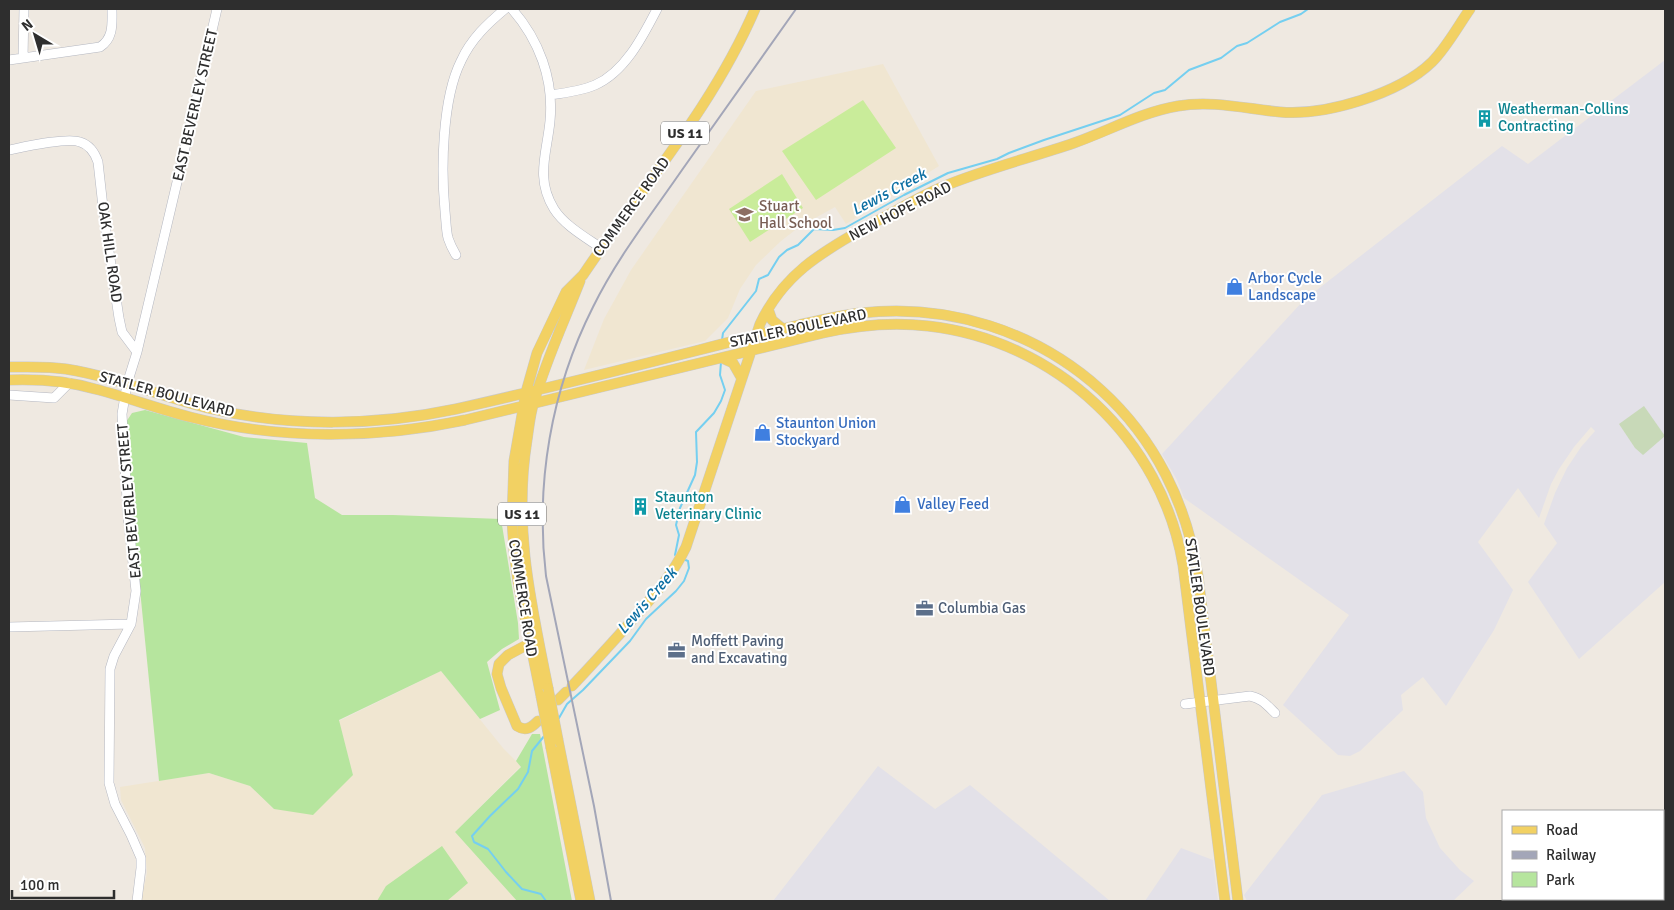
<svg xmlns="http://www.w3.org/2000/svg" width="1674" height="910" viewBox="0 0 1674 910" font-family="Signika,sans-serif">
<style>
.industrial{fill:#e3e1e8}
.education{fill:#f0e6d1}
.green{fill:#b6e59e}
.cemetery{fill:#c8d9b8}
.pitch{fill:#c9ec9a}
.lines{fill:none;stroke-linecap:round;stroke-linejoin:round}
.stream{stroke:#75cff0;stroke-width:2}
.minor-casing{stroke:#b4b7c1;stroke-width:10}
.major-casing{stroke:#c9c9c9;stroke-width:11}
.minor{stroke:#fff;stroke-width:9}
.major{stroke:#f2d163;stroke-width:10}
.rail{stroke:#a3a6b8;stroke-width:2}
.major-bridge-casing{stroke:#c9c9c9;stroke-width:11;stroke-linecap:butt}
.major-bridge{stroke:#f2d163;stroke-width:10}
.labels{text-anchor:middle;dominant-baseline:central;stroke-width:4;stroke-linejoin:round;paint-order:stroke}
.shield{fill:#fff;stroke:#6d6d6d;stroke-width:1}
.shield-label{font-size:14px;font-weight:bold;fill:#2e2e2e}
.street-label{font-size:15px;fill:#2e2e2e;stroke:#fff}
.culture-label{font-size:15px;fill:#0d838f;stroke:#fff;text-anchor:start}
.education-label{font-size:15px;fill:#785e54;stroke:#fff;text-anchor:start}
.shop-label{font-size:15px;fill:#366cbe;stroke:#fff;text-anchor:start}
.service-label{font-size:15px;fill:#4e5e75;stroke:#fff;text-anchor:start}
.water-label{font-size:16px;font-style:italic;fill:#0d6fa3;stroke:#fff}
</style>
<rect width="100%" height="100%" fill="#efe9e1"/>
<path class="industrial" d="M1665 60V582L1579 659 1528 582 1557 543 1544 524 1555 493 1567 468 1581 447 1595 431 1591 427 1574 447 1559 469 1551 484 1539 518 1518 488 1478 542 1513 590 1494 630 1446 706 1423 677 1401 695 1403 710 1360 751 1350 756 1338 755 1283 705 1349 615 1184 498 1177 480 1162 454 1304 300 1502 146 1528 164Z
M878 766 935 809 970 785 1110 901H773Z
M1404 771 1423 792 1426 818 1440 848 1460 870 1474 881 1453 901H1247L1244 895 1322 795Z
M1181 848 1213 860 1218 901H1145Z"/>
<path class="education" d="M883 64 939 166 846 224 835 207 799 227 781 241 756 265 740 289 728 318 705 341 584 370 604 319 631 270 756 91Z
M441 671 503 748 521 766 455 832 517 901H141L147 873 145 848 121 800 120 787 209 773 250 786 274 809 353 775 339 721Z"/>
<path class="green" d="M145 410 244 437 307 443 315 498 342 515H393L501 519 518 623 519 639 502 649 487 662 500 710 480 719 441 671 339 720 353 775 313 815 274 809 250 786 209 773 159 781 131 499 126 422 132 413Z
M532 734H540L572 901H517L455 832 521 767 516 761Z
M442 846 468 883 447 901H377L386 886Z"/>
<path class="cemetery" d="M1644 406 1665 436 1643 455 1635 448 1619 424Z"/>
<path class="pitch" d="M863 100 896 148 816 200 782 151Z
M782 174 803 208 750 242 729 209Z"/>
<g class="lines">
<path class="stream" d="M722 340 723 333 756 291 759 279 768 275 779 257 787 250 798 245 814 229 833 230 845 228 904 195 948 173 997 159 1009 153 1044 140 1120 115 1154 93 1165 90 1189 70 1221 58 1237 46 1247 43 1280 22 1301 14 1308 9
M677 555H675L679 535 676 525 680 508 695 475 697 462 696 432 714 413 721 401 725 390 720 375 721 362
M559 718 567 704 583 690 630 641 646 619 676 591 684 581 689 568 688 561 683 559
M545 735 532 751 528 772 518 789 490 816 472 836 474 842 488 849 506 872 522 889 541 894 546 901"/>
<defs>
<path id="minor" d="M512 9C539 40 554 79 550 121 547 153 535 178 554 209 564 225 585 237 601 248
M23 58 24 9
M9 60 100 47C114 38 112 23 112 9
M550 95C565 93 581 91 595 85 625 72 643 36 657 9
M9 150C24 147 68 137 80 142 90 145 95 153 98 162L105 225 119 318 122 332 137 352
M456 255C453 250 450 244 448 238 446 230 446 220 445 211 441 169 442 99 461 61 471 39 487 24 505 9
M9 395 54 398 69 383
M9 627 131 624
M1185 704 1250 696C1261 698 1267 705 1275 713
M1663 852H1665
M137 901 141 868V858L131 835 115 804 109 783 110 669 114 656 131 624 136 591 128 517 122 414 127 384 137 352 182 161 217 9
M1552 901 1557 899"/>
<path id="major" d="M768 309 772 320 783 329
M722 358 733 363 741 377
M9 367C27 367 47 366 66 369 116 377 162 397 212 409 291 427 376 426 456 409 536 391 616 371 695 351 730 342 765 333 799 325 820 320 840 315 861 313 948 303 1036 331 1101 390 1155 439 1187 504 1198 576L1238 901
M9 380C38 379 68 381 95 389 127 397 158 409 190 417 280 440 375 439 465 420L823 333C858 325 893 322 928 326 1055 340 1162 439 1183 565L1225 901
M534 641 508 655 499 664 497 674 501 688 517 726C526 732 532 727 538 721
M572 686C591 666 609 646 627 626 649 601 671 578 686 547L760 324C783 275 820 253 866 227 891 214 916 198 942 187 985 169 1030 158 1074 143 1108 131 1142 112 1178 106 1212 100 1247 109 1280 112 1325 116 1399 94 1432 62 1447 47 1458 26 1470 9
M548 688C531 603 513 527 527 440 529 427 530 414 534 402 546 360 564 322 580 281
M541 696 518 582 514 551 512 520 514 461 526 392 537 353 566 292 583 275C642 187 713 107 755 9
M558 700 566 692
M558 740 590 901
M551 748 581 901"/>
</defs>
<use href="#minor" class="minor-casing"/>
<use href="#major" class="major-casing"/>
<use href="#minor" class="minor"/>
<use href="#major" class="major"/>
<path class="rail" d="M611 901 594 806 546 576C535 484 551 390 593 307 617 258 651 215 682 170 720 117 758 63 796 9"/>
<defs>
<path id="major-bridge" d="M548 688 558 740
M541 696 551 748"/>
</defs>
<use href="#major-bridge" class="major-bridge-casing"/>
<use href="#major-bridge" class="major-bridge"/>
</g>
<defs>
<symbol id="building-bare" viewBox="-9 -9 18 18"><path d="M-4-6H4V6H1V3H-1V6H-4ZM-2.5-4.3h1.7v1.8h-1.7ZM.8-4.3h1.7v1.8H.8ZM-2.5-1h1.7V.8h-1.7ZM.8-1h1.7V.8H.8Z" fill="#0f9aa8" stroke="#fff" stroke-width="2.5" paint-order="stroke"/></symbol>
<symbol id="school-bare" viewBox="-9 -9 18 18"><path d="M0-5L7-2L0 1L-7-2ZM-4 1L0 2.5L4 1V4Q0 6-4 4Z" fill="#8d6e63" stroke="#fff" stroke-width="2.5" paint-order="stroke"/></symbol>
<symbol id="shop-bare" viewBox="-9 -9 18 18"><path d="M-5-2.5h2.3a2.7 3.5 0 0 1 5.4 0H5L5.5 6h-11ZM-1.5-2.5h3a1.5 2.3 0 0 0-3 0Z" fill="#3f7fe0" stroke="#fff" stroke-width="2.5" paint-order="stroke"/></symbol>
<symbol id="office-bare" viewBox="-9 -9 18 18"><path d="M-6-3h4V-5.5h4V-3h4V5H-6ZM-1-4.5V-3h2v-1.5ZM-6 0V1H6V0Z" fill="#5c6f8a" stroke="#fff" stroke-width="2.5" paint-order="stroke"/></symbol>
</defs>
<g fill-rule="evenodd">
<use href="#building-bare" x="1472" y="106" width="25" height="25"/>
<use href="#school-bare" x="732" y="202" width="25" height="25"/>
<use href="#shop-bare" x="1222" y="274" width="25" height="25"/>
<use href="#shop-bare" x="750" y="420" width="25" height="25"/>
<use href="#shop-bare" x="890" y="492" width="25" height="25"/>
<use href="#building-bare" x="628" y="494" width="25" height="25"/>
<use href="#office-bare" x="912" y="596" width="25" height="25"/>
<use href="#office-bare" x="664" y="638" width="25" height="25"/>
</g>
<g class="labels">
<g class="shield">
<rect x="661" y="121.5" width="48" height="23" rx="4"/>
<rect x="498" y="502.5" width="48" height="23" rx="4"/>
</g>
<g class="shield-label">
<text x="685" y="133">US 11</text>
<text x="522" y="514">US 11</text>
</g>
<g class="street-label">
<text transform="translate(195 105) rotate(-77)">EAST BEVERLEY STREET</text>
<text transform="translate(631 207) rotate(-54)">COMMERCE ROAD</text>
<text transform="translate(900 211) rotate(-27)">NEW HOPE ROAD</text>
<text transform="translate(110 252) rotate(82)">OAK HILL ROAD</text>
<text transform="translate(798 328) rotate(-12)">STATLER BOULEVARD</text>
<text transform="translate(167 394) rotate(15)">STATLER BOULEVARD</text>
<text transform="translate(129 501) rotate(-95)">EAST BEVERLEY STREET</text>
<text transform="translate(523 598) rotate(81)">COMMERCE ROAD</text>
<text transform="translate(1200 607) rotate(82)">STATLER BOULEVARD</text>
</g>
<g class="culture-label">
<text x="1498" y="109">Weatherman-Collins<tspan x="1498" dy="17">Contracting</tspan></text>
<text x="655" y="497">Staunton<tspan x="655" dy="17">Veterinary Clinic</tspan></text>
</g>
<g class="education-label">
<text x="759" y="206">Stuart<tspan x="759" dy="17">Hall School</tspan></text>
</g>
<g class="shop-label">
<text x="1248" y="278">Arbor Cycle<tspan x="1248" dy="17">Landscape</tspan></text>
<text x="776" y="423">Staunton Union<tspan x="776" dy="17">Stockyard</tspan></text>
<text x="917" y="504">Valley Feed</text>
</g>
<g class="service-label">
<text x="938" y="608">Columbia Gas</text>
<text x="691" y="641">Moffett Paving<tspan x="691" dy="17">and Excavating</tspan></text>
</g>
<g class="water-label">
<text transform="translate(889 192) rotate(-28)">Lewis Creek</text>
<text transform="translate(647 601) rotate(-49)">Lewis Creek</text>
</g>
</g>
<rect width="1674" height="910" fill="none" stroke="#2e2e2e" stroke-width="20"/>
<rect x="1502" y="810" width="162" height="90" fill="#ffffff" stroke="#ababab"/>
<rect x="1512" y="826" width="25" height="8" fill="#f2d163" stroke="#ababab"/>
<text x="1546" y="835" font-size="15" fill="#2e2e2e">Road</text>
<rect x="1512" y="851" width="25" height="8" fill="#a3a6b8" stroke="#ababab"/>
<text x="1546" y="860" font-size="15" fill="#2e2e2e">Railway</text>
<rect x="1512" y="872" width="25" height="15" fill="#b6e59e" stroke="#ababab"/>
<text x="1546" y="885" font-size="15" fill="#2e2e2e">Park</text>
<g transform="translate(35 35) rotate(322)" stroke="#ffffff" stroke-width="4" paint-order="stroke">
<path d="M0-4L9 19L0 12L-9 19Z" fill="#2e2e2e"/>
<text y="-8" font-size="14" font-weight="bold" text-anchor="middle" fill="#2e2e2e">N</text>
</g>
<path d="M12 890v8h102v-8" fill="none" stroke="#2e2e2e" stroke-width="2.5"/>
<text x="20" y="890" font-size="15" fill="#2e2e2e" stroke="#ffffff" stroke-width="4" paint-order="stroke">100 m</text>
</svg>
